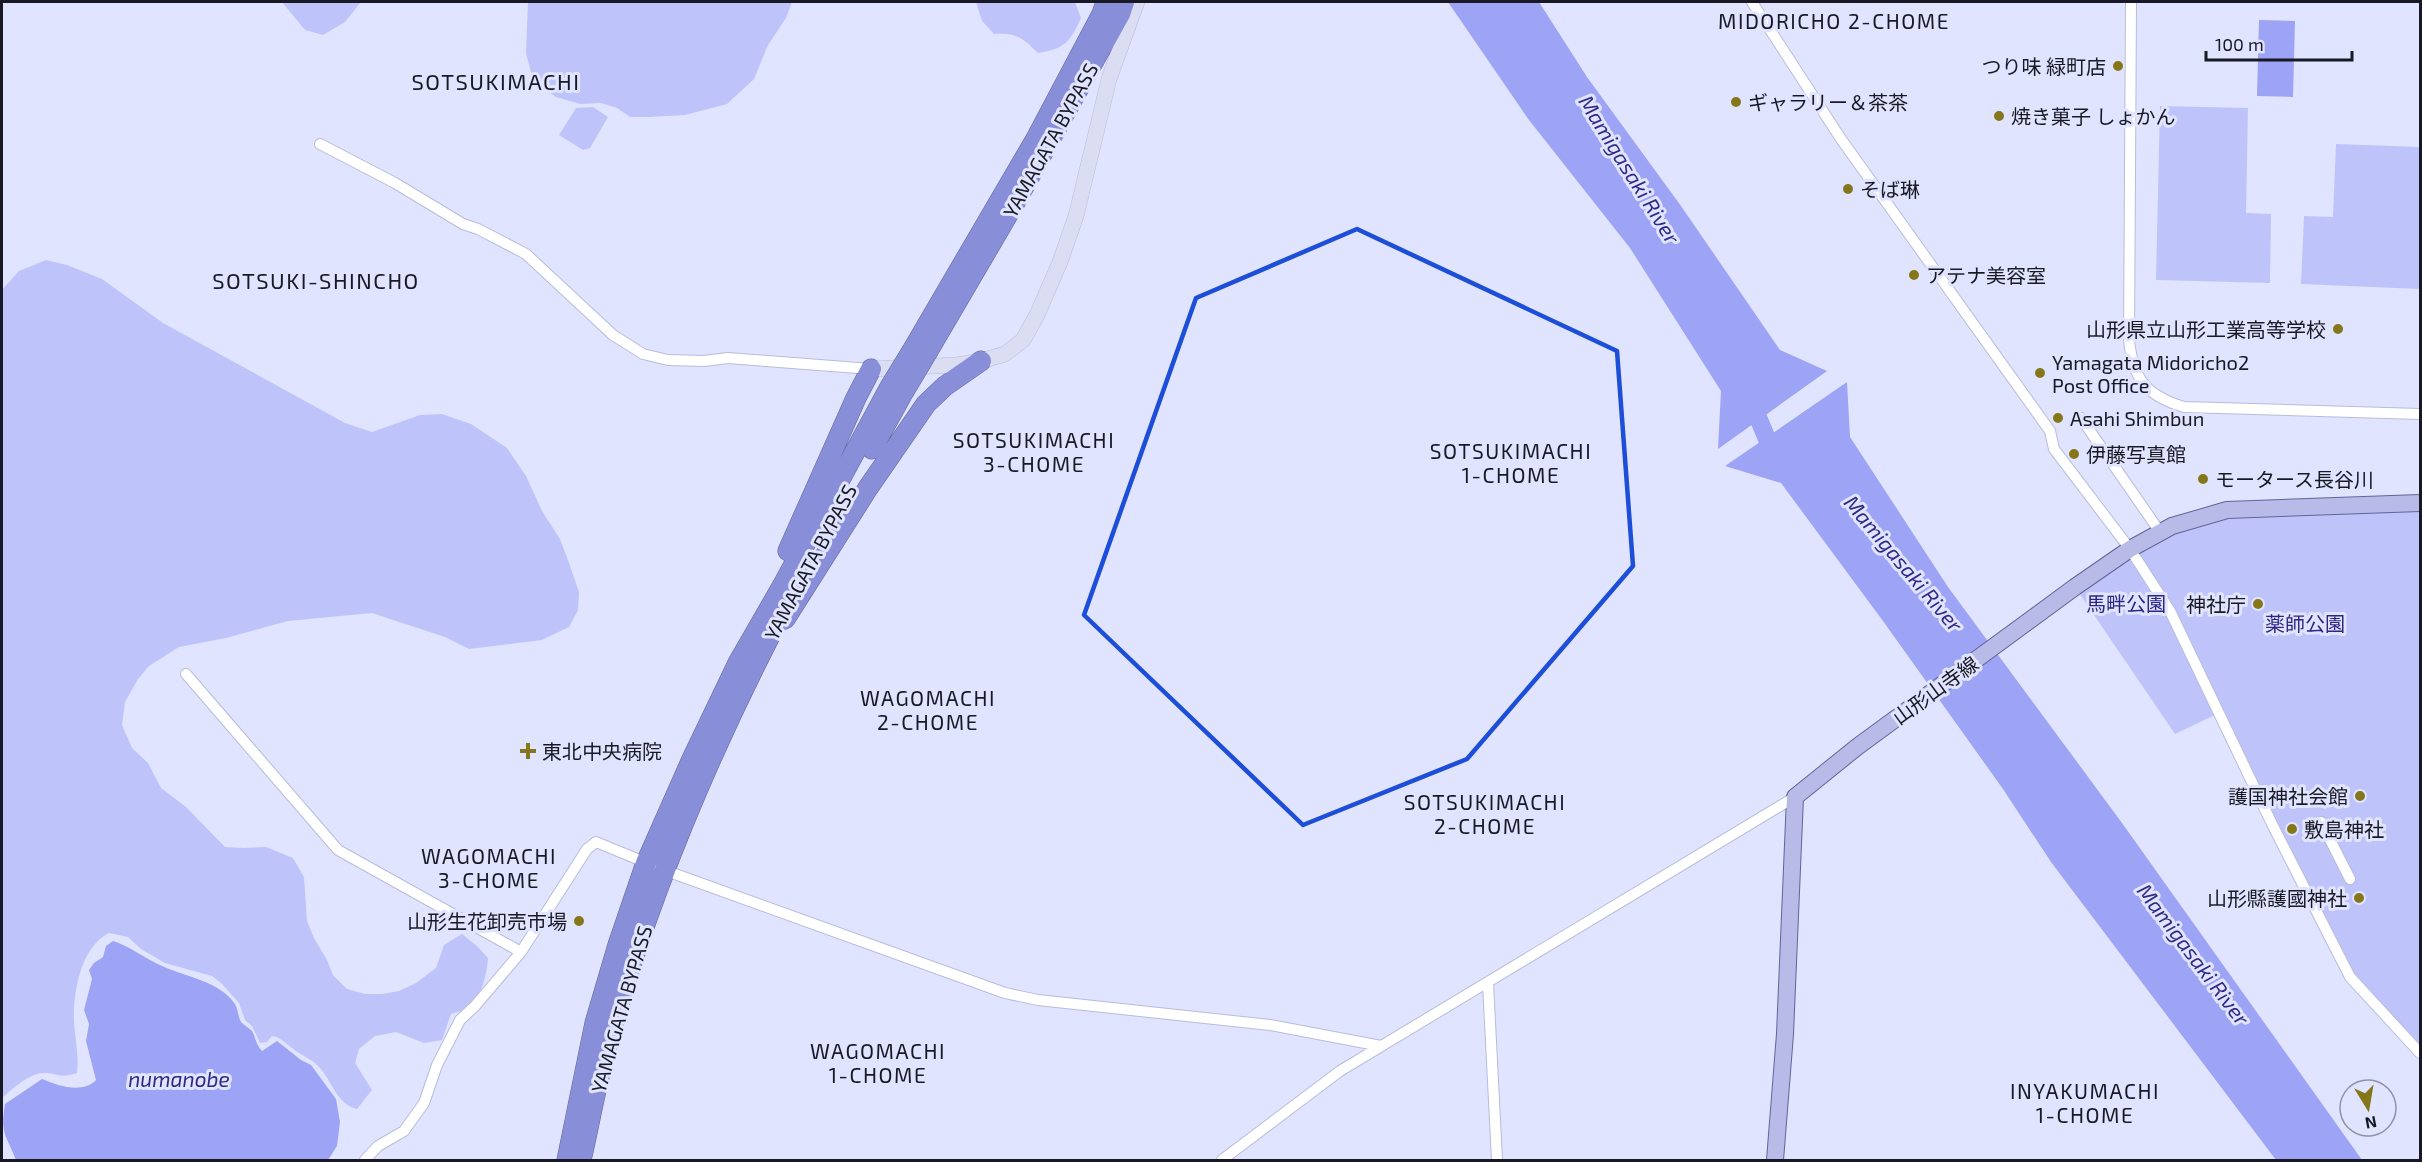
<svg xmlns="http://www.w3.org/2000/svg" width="2422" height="1162" viewBox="0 0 2422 1162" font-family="'Exo 2','Noto Sans JP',sans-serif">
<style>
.green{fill:#bec4fa}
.water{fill:#9da3f5}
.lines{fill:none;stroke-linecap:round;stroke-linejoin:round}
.river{stroke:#9da3f5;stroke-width:18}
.street-casing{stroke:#b8bcdb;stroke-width:12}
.secondary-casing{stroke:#b8bcdb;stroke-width:16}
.primary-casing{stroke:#616598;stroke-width:18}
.highway-casing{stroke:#616598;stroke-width:21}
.street{stroke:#fff;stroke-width:10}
.secondary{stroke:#dbddf3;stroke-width:15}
.primary{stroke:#b8bbe7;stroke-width:16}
.highway{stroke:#888ed7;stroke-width:20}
.highway-bridge-casing{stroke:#616598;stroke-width:21;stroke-linecap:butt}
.highway-bridge{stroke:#888ed7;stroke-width:20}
.marked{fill:none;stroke:#1d4ed8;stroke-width:4.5;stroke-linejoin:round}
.poi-dot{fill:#857619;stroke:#e0e4fe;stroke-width:2}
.labels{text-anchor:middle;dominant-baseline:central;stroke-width:6;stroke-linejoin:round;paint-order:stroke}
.poi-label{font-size:20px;fill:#181924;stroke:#e0e4fe;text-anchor:start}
.street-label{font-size:20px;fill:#181924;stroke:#e0e4fe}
.park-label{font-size:20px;fill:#2e2682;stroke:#e0e4fe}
.neighbourhood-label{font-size:21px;letter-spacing:1.5px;fill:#181924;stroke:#e0e4fe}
.water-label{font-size:21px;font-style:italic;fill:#302884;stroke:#e0e4fe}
.quarter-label{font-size:22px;letter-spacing:1.5px;fill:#181924;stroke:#e0e4fe}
</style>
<rect width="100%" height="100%" fill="#e0e4fe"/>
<path class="green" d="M282 2H361L345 22 323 35 305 30Z
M528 2H792L786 18 768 45 754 79 727 104 685 115 649 117H630L617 108 601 103 580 104 556 97 533 80 526 53Z
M976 2H1075L1081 18C1070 42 1065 49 1038 53 1023 38 1016 32 994 34L982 21Z
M2160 106 2248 108 2246 213 2271 214 2270 283 2156 280Z
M593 107 608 117 590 148 583 150 559 135 576 108Z
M2336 144 2420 147V289L2301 284 2304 216 2333 217Z
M46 260 67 265 102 279 163 323 345 423 372 432 420 415 442 414 471 424 507 448 526 476 542 511 560 539 569 563 579 592 578 610 569 627 542 640 469 649 445 637 372 613 288 621 226 638 179 647 149 666 138 679 125 702 122 725 132 748 148 763 161 788 186 807 225 847 243 848 266 847 293 858 304 877 307 921 314 938 327 960 333 975 347 989 365 994H382L399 991 416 983 436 968 444 945 462 934 477 946 488 958C487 973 482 997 469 1007 465 1011 456 1012 451 1014L442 1040 424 1043 396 1032 375 1036 359 1049 355 1063 372 1090 357 1109C335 1104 332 1078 316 1064 309 1058 299 1054 292 1048 285 1043 280 1037 272 1036L267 1042 260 1043 252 1026 245 1020 239 1003 222 984 212 976 165 963 141 949 128 937 109 933C81 947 73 991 74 1021 75 1039 79 1054 77 1073 57 1079 60 1073 43 1073 30 1073 11 1090 2 1098V290L19 271Z
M2420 503V1051L2353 975 2219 713 2175 734 2075 587 2196 517Z"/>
<path class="water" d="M1448 2H1539L1587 77 1681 206 1780 350 1827 371 1718 449 1721 391 1630 248 1529 120Z
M2259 20 2295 21 2293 97 2257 96Z
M1847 382 1850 437 1948 587 2122 823 2362 1160H2276L2051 862 2003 789 1883 621 1781 483 1725 466Z
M113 941C130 946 145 959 162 966 185 977 220 981 235 1004 238 1009 238 1017 241 1022 244 1025 249 1028 252 1031 256 1038 255 1043 262 1051L277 1041 301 1060 311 1065 336 1099 340 1122 337 1146 328 1160H16C6 1134 0 1134 5 1104L42 1079C58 1086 83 1094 96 1080L86 1041 89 1024 84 1010 92 979 89 970 94 963 103 957 106 946Z"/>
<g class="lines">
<path class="river" d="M1750 398 1767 439 1780 455"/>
<defs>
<path id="street" d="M1752 2 1841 139 2050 431 2054 449 2130 549 2170 611 2272 824 2350 977 2420 1053
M2131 2 2129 340C2133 380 2147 396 2184 407L2420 414
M320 144 395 183 463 224 478 229 526 254 613 335 643 354 668 360 704 361 728 358 871 369
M2081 418 2160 532
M186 674 338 850 521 952
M2321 822 2350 879
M1488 983 1497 1160
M365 1160 378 1146 404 1131 424 1103 437 1065 460 1020 475 1006 521 952 587 849 596 842 664 870 1005 993 1038 1000 1270 1025 1381 1046
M1222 1160 1340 1071 1795 797"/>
<path id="secondary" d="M871 369 957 365 981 361 1005 354 1023 340 1037 315 1060 262 1076 216 1109 79 1137 2"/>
<path id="primary" d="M1775 1160 1785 1034 1795 797 1857 747 2075 587 2130 549 2172 526 2227 510 2420 503"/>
<path id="highway" d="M912 351 1037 137 1102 14 1106 2
M928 351 1017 199 1120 14 1124 2
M872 449 904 391
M788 551 856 398 871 369
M785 619 868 488 926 404 945 386 981 361
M567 1160 595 1023 618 945 646 863 692 759 738 663 784 583 890 387
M581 1160C590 1121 597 1080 608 1041 651 888 713 743 787 603"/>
</defs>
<use href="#street" class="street-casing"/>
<use href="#secondary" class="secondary-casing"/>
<use href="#primary" class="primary-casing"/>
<use href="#highway" class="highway-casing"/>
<use href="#street" class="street"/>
<use href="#secondary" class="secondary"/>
<use href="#primary" class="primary"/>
<use href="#highway" class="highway"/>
<defs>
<path id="highway-bridge" d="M890 387 912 351
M904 391 928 351"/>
</defs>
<use href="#highway-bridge" class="highway-bridge-casing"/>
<use href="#highway-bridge" class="highway-bridge"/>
</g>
<path class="marked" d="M1357 229 1617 351 1633 566 1467 759 1303 825 1084 615 1196 298Z"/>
<g class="poi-dot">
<circle cx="2118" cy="66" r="6"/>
<circle cx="1736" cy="102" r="6"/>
<circle cx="1999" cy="116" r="6"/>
<circle cx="1848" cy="189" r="6"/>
<circle cx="1914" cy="275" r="6"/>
<circle cx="2338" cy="329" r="6"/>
<circle cx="2040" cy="373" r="6"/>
<circle cx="2058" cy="418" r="6"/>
<circle cx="2074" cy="454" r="6"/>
<circle cx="2203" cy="479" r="6"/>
<circle cx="2258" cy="604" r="6"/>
<path d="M525 742h6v6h6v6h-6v6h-6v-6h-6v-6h6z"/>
<circle cx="2360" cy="796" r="6"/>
<circle cx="2292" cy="829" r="6"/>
<circle cx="2359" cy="898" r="6"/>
<circle cx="579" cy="921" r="6"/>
</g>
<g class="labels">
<g class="poi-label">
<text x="2106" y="66" text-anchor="end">つり味 緑町店</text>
<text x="1748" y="102">ギャラリー＆茶茶</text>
<text x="2011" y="116">焼き菓子 しょかん</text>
<text x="1860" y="189">そば琳</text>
<text x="1926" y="275">アテナ美容室</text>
<text x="2326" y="329" text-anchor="end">山形県立山形工業高等学校</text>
<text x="2052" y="362">Yamagata Midoricho2<tspan x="2052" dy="23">Post Office</tspan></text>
<text x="2070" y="418">Asahi Shimbun</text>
<text x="2086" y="454">伊藤写真館</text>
<text x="2215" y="479">モータース長谷川</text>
<text x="2246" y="604" text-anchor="end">神社庁</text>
<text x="542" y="751">東北中央病院</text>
<text x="2348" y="796" text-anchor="end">護国神社会館</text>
<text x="2304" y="829">敷島神社</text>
<text x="2347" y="898" text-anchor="end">山形縣護國神社</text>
<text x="567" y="921" text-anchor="end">山形生花卸売市場</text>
</g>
<g class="street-label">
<text transform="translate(1050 140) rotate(-61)">YAMAGATA BYPASS</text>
<text transform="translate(810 562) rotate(-62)">YAMAGATA BYPASS</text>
<text transform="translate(1935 690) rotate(-36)">山形山寺線</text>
<text transform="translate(621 1009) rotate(-74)">YAMAGATA BYPASS</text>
</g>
<g class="park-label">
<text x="2126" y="603">馬畔公園</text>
<text x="2305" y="623">薬師公園</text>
</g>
<g class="neighbourhood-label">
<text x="1834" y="20">MIDORICHO 2-CHOME</text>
<text x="1034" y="439">SOTSUKIMACHI<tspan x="1034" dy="24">3-CHOME</tspan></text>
<text x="1511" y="450">SOTSUKIMACHI<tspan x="1511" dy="24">1-CHOME</tspan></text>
<text x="928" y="697">WAGOMACHI<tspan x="928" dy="24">2-CHOME</tspan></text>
<text x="1485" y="801">SOTSUKIMACHI<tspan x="1485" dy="24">2-CHOME</tspan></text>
<text x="489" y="855">WAGOMACHI<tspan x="489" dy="24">3-CHOME</tspan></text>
<text x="878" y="1050">WAGOMACHI<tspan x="878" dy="24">1-CHOME</tspan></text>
<text x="2085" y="1090">INYAKUMACHI<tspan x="2085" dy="24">1-CHOME</tspan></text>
</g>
<g class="water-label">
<text transform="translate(1630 169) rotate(58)">Mamigasaki River</text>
<text transform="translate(1904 563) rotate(50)">Mamigasaki River</text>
<text transform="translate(2194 954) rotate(53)">Mamigasaki River</text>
<text x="179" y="1078">numanobe</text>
</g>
<g class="quarter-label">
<text x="496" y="81">SOTSUKIMACHI</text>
<text x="316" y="280">SOTSUKI-SHINCHO</text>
</g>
</g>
<rect width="2422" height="1162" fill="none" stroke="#181924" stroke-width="6"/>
<g transform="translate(2368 1108) rotate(169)"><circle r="28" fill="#e0e4fe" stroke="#9093a7" stroke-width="1.5"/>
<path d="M0-4.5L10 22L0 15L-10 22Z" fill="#857619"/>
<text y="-9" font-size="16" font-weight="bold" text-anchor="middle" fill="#181924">N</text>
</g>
<path d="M2206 51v9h146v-9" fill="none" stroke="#181924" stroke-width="3"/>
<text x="2215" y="51" font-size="18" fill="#181924" stroke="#e0e4fe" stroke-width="4.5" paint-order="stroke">100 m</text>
</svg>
